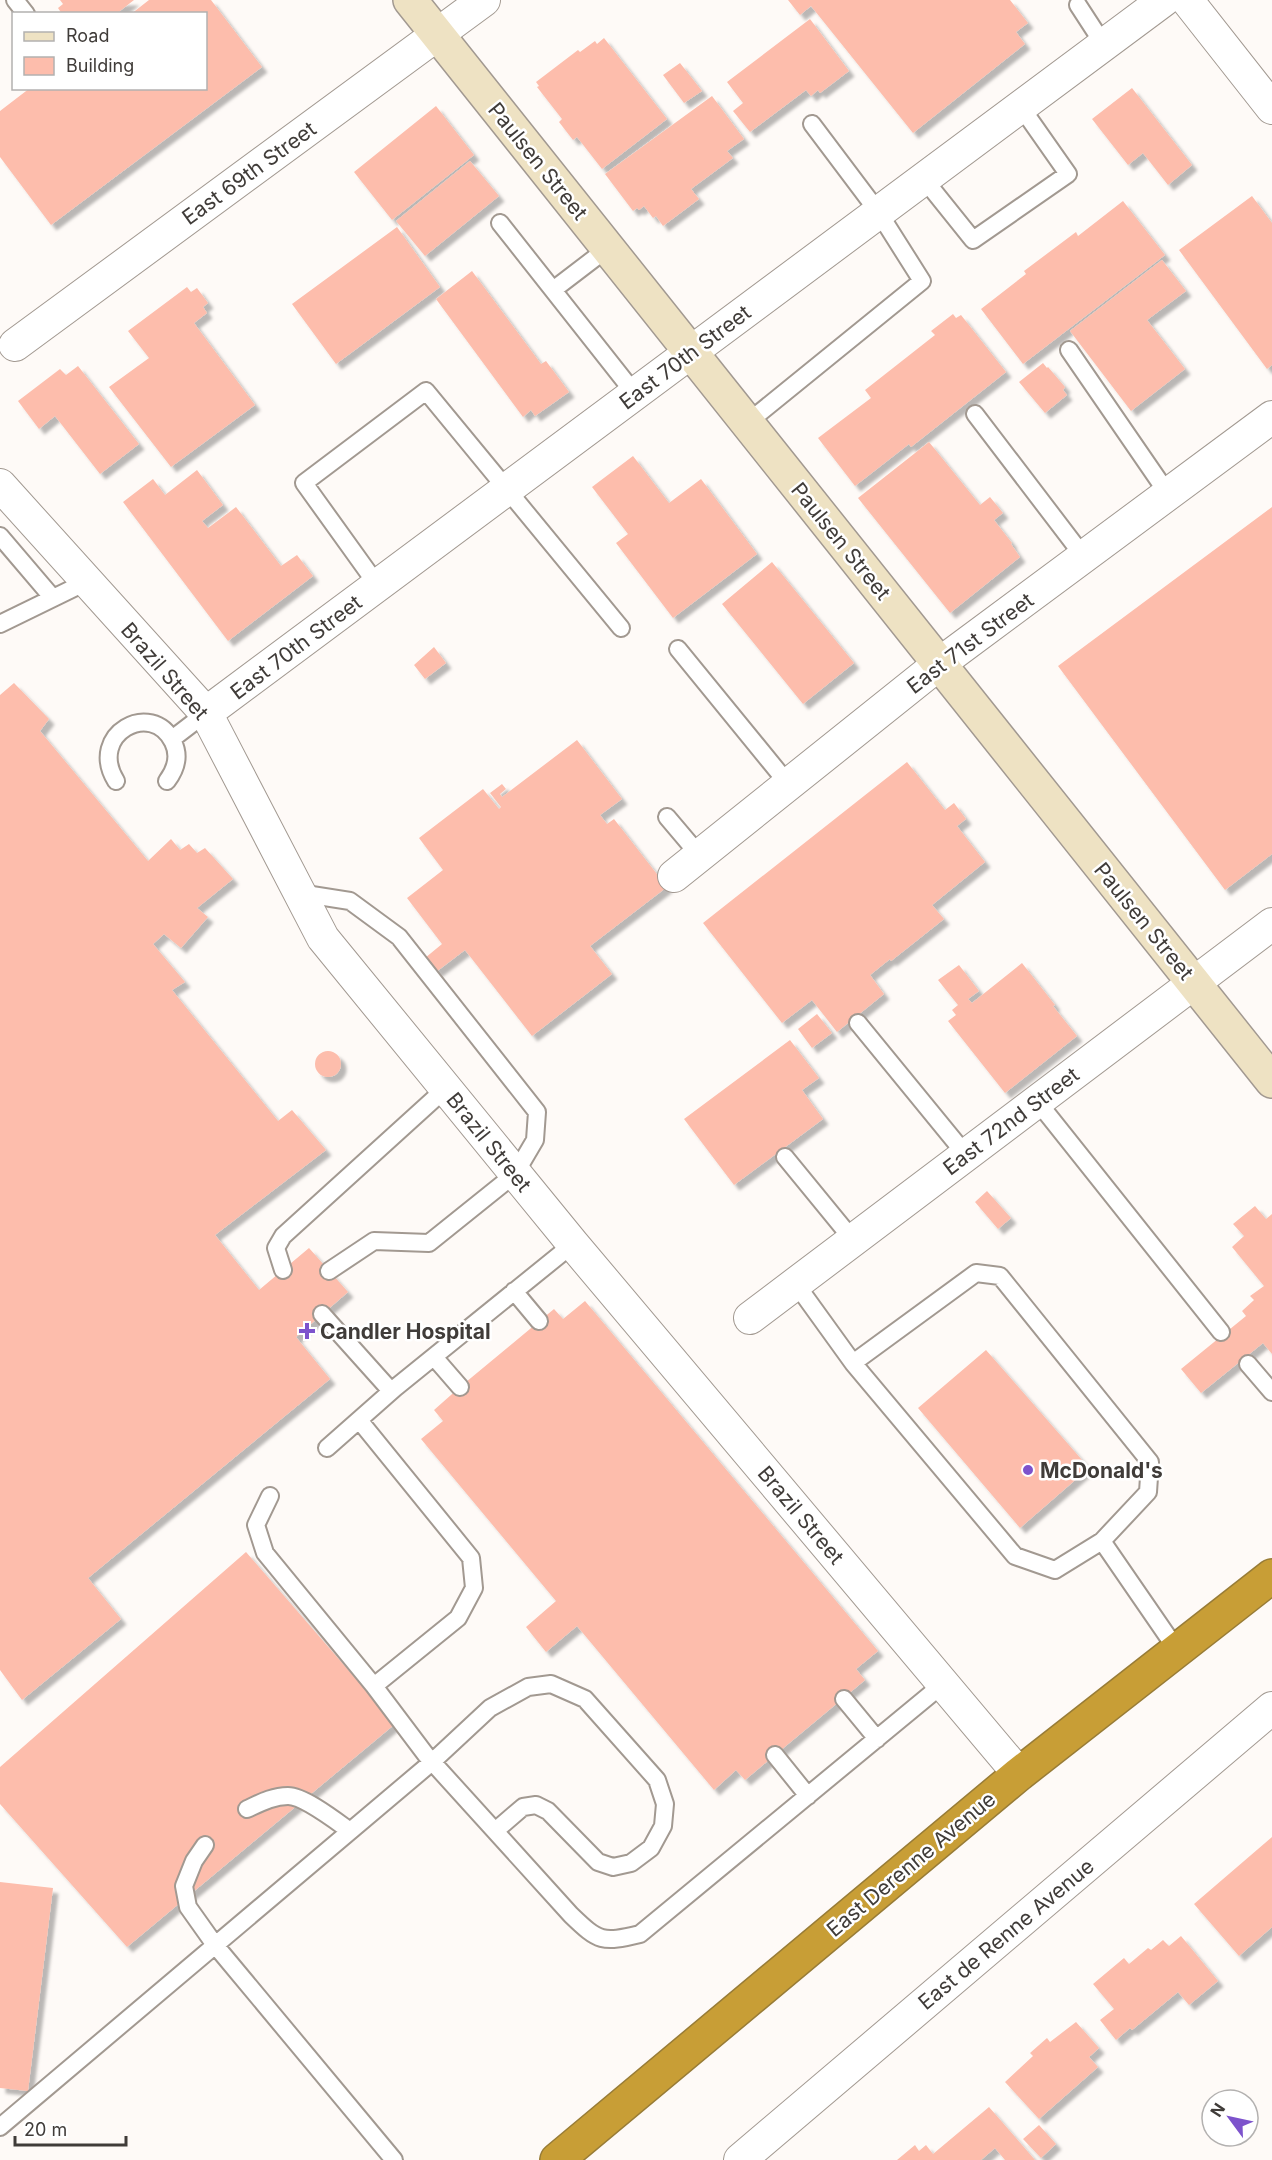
<svg xmlns="http://www.w3.org/2000/svg" width="1272" height="2160" viewBox="0 0 1272 2160" font-family="Inter,sans-serif">
<style>
.building{fill:#fdbdac;filter:url(#shadow)}
.lines{fill:none;stroke-linecap:round;stroke-linejoin:round}
.lane-casing{stroke:#a29991;stroke-width:20}
.street-casing{stroke:#a29991;stroke-width:34}
.secondary-casing{stroke:#a29991;stroke-width:36}
.highway-casing{stroke:#987c37;stroke-width:36}
.lane{stroke:#fff;stroke-width:16}
.street{stroke:#fff;stroke-width:32}
.secondary{stroke:#eee2c3;stroke-width:33}
.highway{stroke:#c89e36;stroke-width:33}
.poi-dot{fill:#7d53cc;stroke:#fff;stroke-width:2}
.labels{text-anchor:middle;dominant-baseline:central;stroke-width:5;stroke-linejoin:round;paint-order:stroke}
.street-label{font-size:21px;fill:#403c39;stroke:#fff}
.poi-label{font-size:21px;font-weight:bold;fill:#403c39;stroke:#fff;text-anchor:start}
</style>
<defs>
<filter id="shadow"><feDropShadow dx="5.5" dy="5.5" stdDeviation="1.5" flood-color="#0004"/></filter>
</defs>
<rect width="100%" height="100%" fill="#fefaf7"/>
<path class="building" d="M60 0H134L116 14H62L58 8 63 4Z
M149 0H211L262 67 51 225 0 157V111L30 88H206V14H131Z
M788 0H1010L1028 23 1016 32 1025 44 913 133 811 6 800 15Z
M810 19 849 71 820 93 818 90 811 96 806 90 750 132 733 111 743 103 727 82Z
M604 38 667 119 602 169 577 137 573 140 559 122 562 119 537 87 539 86 536 82 578 50 580 52 595 41 597 44Z
M680 63 702 91 684 103 663 75Z
M1132 88 1192 165 1168 185 1143 153 1128 165 1092 119Z
M712 96 744 139 727 151 733 158 691 189 699 199 663 226 656 216 653 218 644 206 639 210 637 208 633 211 605 174Z
M436 106 474 155 392 220 354 172Z
M470 161 499 196 425 256 396 221Z
M1252 196 1272 223V365L1267 369 1179 250Z
M1123 201 1165 255 1023 364 981 309 1026 274 1024 271 1076 232 1078 236Z
M397 227 440 287 336 364 292 304Z
M1162 260 1186 291 1147 320 1185 369 1131 411 1070 331Z
M472 271 541 364 546 361 569 392 535 416 531 410 523 417 436 299Z
M187 287 191 292 197 288 208 303 203 307 207 313 194 323 255 405 171 467 109 387 149 358 128 331Z
M953 314 956 318 961 315 1006 372 911 447 909 444 855 486 818 438 871 398 865 390 935 335 931 331Z
M1043 363 1047 368 1048 367 1065 387 1063 390 1067 395 1045 413 1019 382Z
M78 366 139 444 100 474 55 416 39 429 18 401 60 369 66 375Z
M929 442 980 505 990 497 1003 513 994 520 1012 543 1011 544 1020 557 950 613 858 498Z
M633 456 669 503 701 479 757 554 673 618 616 543 628 534 592 487Z
M197 470 223 505 202 521 208 528 236 507 281 566 297 555 313 576 228 641 123 502 153 479 165 495Z
M1272 507V854L1225 890 1058 666Z
M772 562 854 663 803 704 722 604Z
M434 647 446 663 425 679 414 665Z
M14 683 49 719 40 731 148 861 171 839 180 850 189 844 197 853 205 848 233 879 197 908 208 917 181 948 164 934 153 944 185 982 172 990 278 1121 292 1110 326 1150 215 1235 259 1290 309 1248 348 1292 296 1337 330 1379 88 1578 121 1619 22 1700 0 1670V695Z
M577 740 622 799 600 815 607 824 614 819 667 887 590 946 612 974 532 1036 465 950 436 972 425 958 442 944 407 898 443 870 419 838 483 789 499 809 501 807 490 793 502 784 506 789 500 794 502 797Z
M907 762 945 810 954 803 966 819 957 826 985 862 932 905 944 919 891 961 890 959 870 975 884 994 837 1032 812 1000 782 1023 703 923Z
M1022 963 1055 1005 1053 1006 1077 1036 1005 1093 948 1021 956 1015 952 1010 958 1005 938 980 959 965 979 991 968 999 972 1003Z
M817 1014 832 1033 812 1048 798 1029Z
M790 1040 819 1078 802 1090 823 1119 734 1185 684 1119Z
M315 1064a13 13 0 1 1 26 0a13 13 0 1 1-26 0Z
M987 1191 1011 1218 998 1229 975 1202Z
M1255 1206 1266 1219 1272 1214V1354L1263 1343 1201 1393 1181 1369 1246 1316 1242 1311 1254 1300 1250 1296 1264 1286 1232 1247 1244 1236 1233 1224Z
M585 1301 878 1651 856 1669 865 1680 745 1780 736 1770 714 1790 577 1626 546 1652 526 1627 556 1601 421 1439 443 1421 434 1410 460 1387 554 1309 563 1319Z
M986 1350 1089 1468 1020 1528 918 1408Z
M246 1552 395 1724 127 1947 0 1804V1767Z
M1272 1837V1927L1239 1956 1194 1904Z
M0 1882 53 1888 28 2091 0 2088Z
M1181 1936 1218 1981 1189 2005 1178 1992 1132 2030 1130 2028 1116 2040 1100 2020 1114 2009 1093 1984 1124 1958 1129 1964 1148 1948 1151 1950 1163 1940 1169 1946Z
M1076 2022 1099 2048 1089 2057 1098 2067 1039 2119 1005 2082 1033 2056 1030 2053 1047 2038 1050 2042Z
M989 2107 1035 2160H1005L995 2148 981 2160H897L915 2145 919 2151 926 2145 933 2154Z
M1039 2125 1056 2144 1041 2158 1023 2139Z"/>
<g class="lines">
<defs>
<path id="lane" d="M15 0 26 14
M1078 5 1104 45
M924 179 973 240 1068 174 1021 107
M500 223 635 394
M553 290 608 248
M1069 350 1168 494
M975 414 1084 557
M747 423 922 281 879 213 812 124
M0 536 52 597
M378 586 304 483 426 391 621 628
M0 624 86 582
M678 649 789 785
M172 739 206 713
M116 781C87 734 152 699 173 742 180 756 176 769 167 781
M667 817 700 856
M299 893 350 901 399 937 537 1112 535 1140 515 1174 429 1243 374 1241 329 1271
M858 1023 966 1155
M1037 1101 1221 1332
M785 1157 853 1240
M283 1270 276 1248 283 1236 445 1089
M796 1284 853 1363 976 1273 1000 1276 1150 1462 1148 1492 1102 1541 1055 1570 1015 1556 853 1363
M514 1291 539 1321
M322 1314 391 1391
M434 1357 460 1387
M1248 1364 1272 1392
M359 1420 471 1558 474 1588 458 1618 374 1686
M327 1448 395 1388 573 1244
M270 1496 256 1525 265 1553 374 1686 426 1755 571 1915C599 1942 602 1943 640 1934L943 1684
M1102 1541 1177 1650
M844 1699 877 1739
M775 1755 808 1796
M247 1809C260 1803 273 1796 288 1796 304 1796 336 1821 350 1831
M205 1845 194 1861 184 1886 188 1907 215 1945 394 2160
M0 2127 432 1762 490 1708 528 1687 551 1684 585 1699 657 1780 665 1804 663 1826 651 1848 631 1863 613 1867 598 1862 548 1811 536 1805 523 1807 495 1831"/>
<path id="street" d="M1187 0 1272 108
M15 345 484 0
M0 485 206 713 323 938 573 1244 1019 1774
M206 713 1164 0
M674 876 939 664 1272 417
M750 1318 1272 924
M740 2160 1272 1708"/>
<path id="secondary" d="M410 0 1272 1081"/>
<path id="highway" d="M557 2160 1019 1774 1272 1576"/>
</defs>
<use href="#lane" class="lane-casing"/>
<use href="#street" class="street-casing"/>
<use href="#secondary" class="secondary-casing"/>
<use href="#highway" class="highway-casing"/>
<use href="#lane" class="lane"/>
<use href="#street" class="street"/>
<use href="#secondary" class="secondary"/>
<use href="#highway" class="highway"/>
</g>
<g class="poi-dot">
<path d="M304 1322h6v6h6v6h-6v6h-6v-6h-6v-6h6z"/>
<circle cx="1028" cy="1470" r="6"/>
</g>
<g class="labels">
<g class="street-label">
<text transform="translate(538 161) rotate(51)">Paulsen Street</text>
<text transform="translate(249 173) rotate(-36)">East 69th Street</text>
<text transform="translate(685 357) rotate(-37)">East 70th Street</text>
<text transform="translate(841 541) rotate(51)">Paulsen Street</text>
<text transform="translate(970 643) rotate(-37)">East 71st Street</text>
<text transform="translate(296 647) rotate(-37)">East 70th Street</text>
<text transform="translate(165 671) rotate(49)">Brazil Street</text>
<text transform="translate(1144 921) rotate(51)">Paulsen Street</text>
<text transform="translate(1011 1121) rotate(-37)">East 72nd Street</text>
<text transform="translate(489 1142) rotate(51)">Brazil Street</text>
<text transform="translate(801 1515) rotate(50)">Brazil Street</text>
<text transform="translate(911 1864) rotate(-40)">East Derenne Avenue</text>
<text transform="translate(1006 1934) rotate(-40)">East de Renne Avenue</text>
</g>
<g class="poi-label">
<text x="320" y="1331">Candler Hospital</text>
<text x="1040" y="1470">McDonald's</text>
</g>
</g>
<rect x="12" y="12" width="195" height="78" fill="#ffffff" stroke="#b3b1b0" stroke-width="1.5"/>
<rect x="24" y="32" width="30" height="9" fill="#eee2c3" stroke="#b3b1b0" stroke-width="1.5"/>
<text x="66" y="42" font-size="18" fill="#403c39">Road</text>
<rect x="24" y="57" width="30" height="18" fill="#fdbdac" stroke="#b3b1b0" stroke-width="1.5"/>
<text x="66" y="72" font-size="18" fill="#403c39">Building</text>
<g transform="translate(1230 2118) rotate(303)"><circle r="28" fill="#ffffff" stroke="#b3b1b0" stroke-width="1.5"/>
<path d="M0-4.5L10 22L0 15L-10 22Z" fill="#7d53cc"/>
<text y="-9" font-size="16" font-weight="bold" text-anchor="middle" fill="#403c39">N</text>
</g>
<path d="M15 2136v9h111v-9" fill="none" stroke="#403c39" stroke-width="3"/>
<text x="24" y="2136" font-size="18" fill="#403c39" stroke="#ffffff" stroke-width="4.5" paint-order="stroke">20 m</text>
</svg>
